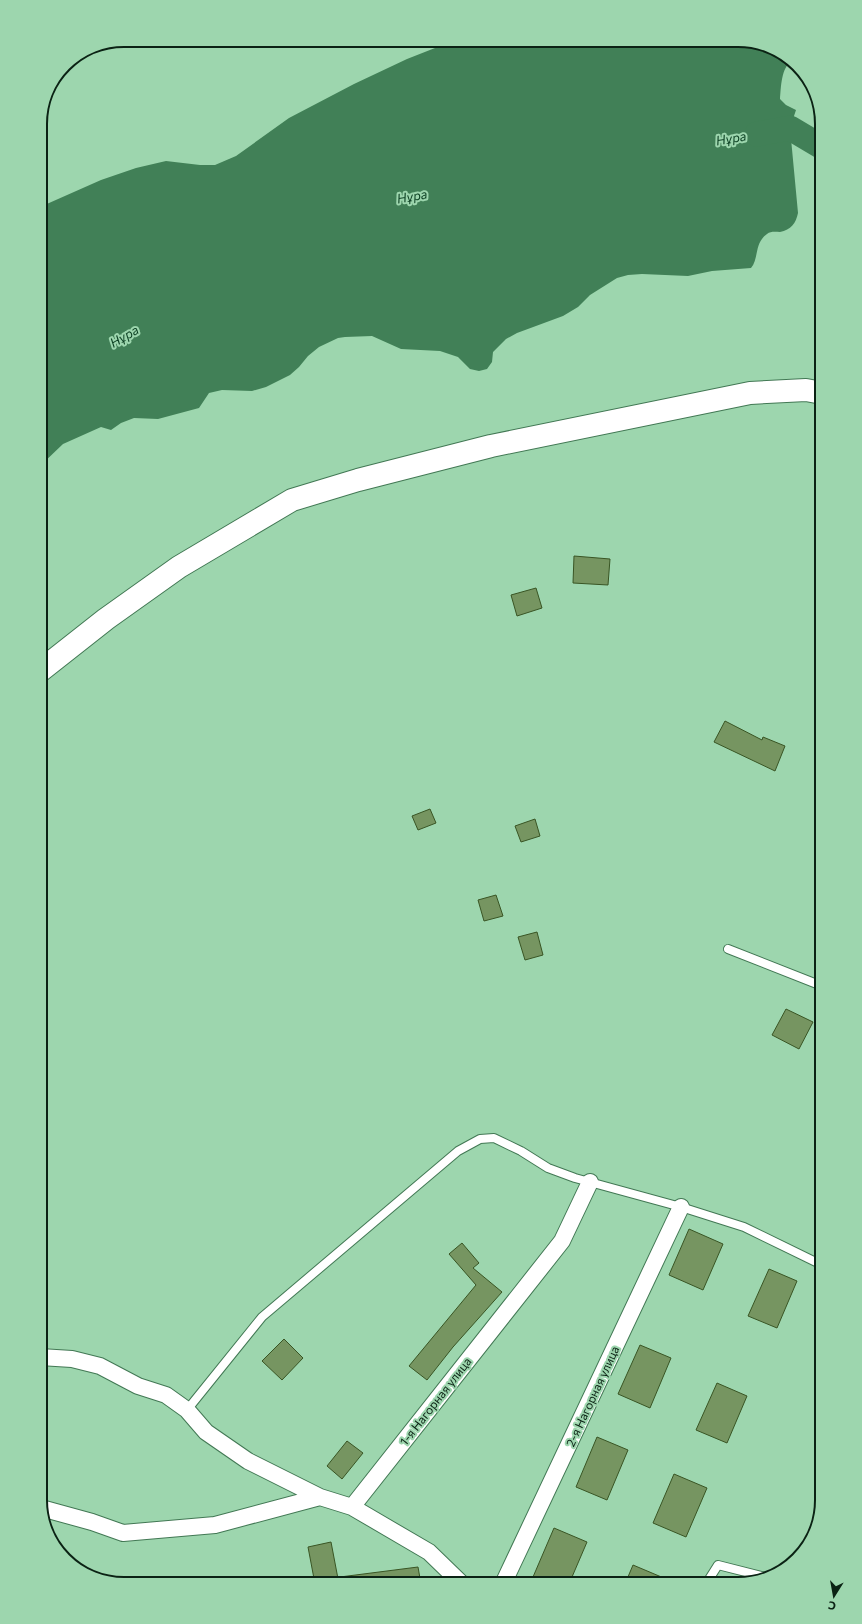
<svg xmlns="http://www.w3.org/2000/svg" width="862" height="1624" viewBox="0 0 862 1624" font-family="Commissioner,sans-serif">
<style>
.water{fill:#418057}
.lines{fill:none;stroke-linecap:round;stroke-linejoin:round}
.river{stroke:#418057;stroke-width:25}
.building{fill:#769561;stroke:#395524}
.lane-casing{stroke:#427854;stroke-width:10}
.street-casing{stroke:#427854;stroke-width:18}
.secondary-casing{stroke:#427854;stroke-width:24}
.lane{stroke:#fff;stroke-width:8}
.street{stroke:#fff;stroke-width:16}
.secondary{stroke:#fff;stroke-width:22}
.labels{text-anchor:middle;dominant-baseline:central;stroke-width:4;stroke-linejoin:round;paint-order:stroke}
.street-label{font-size:12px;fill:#0b2214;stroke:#9dd6ae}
.water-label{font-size:13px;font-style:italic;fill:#0a3e21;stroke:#9dd6ae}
.rim{fill:none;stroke:#0b2214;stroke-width:2}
</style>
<rect width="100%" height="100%" fill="#9dd6ae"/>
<path class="water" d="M464 40H744L789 57 792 61C781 67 781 88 780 99L786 105 796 110 790 128 798 213C796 223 791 230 780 232 775 232 771 231 767 234 754 243 759 259 751 268L712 271 688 276 642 274 628 275 617 278 590 295 578 307 563 316 517 333 506 339 493 352 492 362 487 369 479 371 470 369 458 357 440 351 401 349 372 336 345 337 338 338 319 347 308 356 299 367 290 375 266 387 252 391 222 390 209 393 199 408 158 419 134 418 121 423 111 430 101 427 63 444 40 466V207L101 180 136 168 166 161 200 165H215L236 156 289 118 354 84 407 59 435 48Z"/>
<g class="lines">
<path class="river" d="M757 134 790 128 822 147"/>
</g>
<path class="building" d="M574 556 610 559 608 585 573 583Z
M536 588 542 608 517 616 511 595Z
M725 721 762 740 763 737 785 746 775 771 714 742Z
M430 809 436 823 418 830 412 816Z
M535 819 540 836 521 842 515 826Z
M496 895 503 916 484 921 478 900Z
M537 932 543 955 525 960 518 937Z
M786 1009 813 1022 799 1049 772 1035Z
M689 1229 723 1244 703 1290 669 1275Z
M462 1243 479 1263 473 1268 502 1292 453 1347 427 1380 409 1366 476 1285 449 1254Z
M769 1269 797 1281 777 1328 748 1316Z
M284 1339 303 1358 282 1380 262 1361Z
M640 1345 671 1358 650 1408 618 1394Z
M717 1383 747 1396 727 1443 696 1430Z
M597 1437 628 1450 607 1500 576 1487Z
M347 1441 363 1453 342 1479 327 1466Z
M674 1474 707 1488 686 1537 653 1523Z
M554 1528 587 1542 569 1584H550L533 1577Z
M331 1542 339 1584H315L308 1547Z
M633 1565 678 1584H625Z
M418 1567 421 1584H340V1577Z"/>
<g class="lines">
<defs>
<path id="lane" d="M728 949 822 986
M187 1410 262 1317 458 1151 480 1139 494 1138 521 1151 548 1168 575 1178 681 1207 744 1227 822 1265
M706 1584 718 1565 769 1578"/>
<path id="street" d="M40 1357 72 1359 100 1366 138 1386 166 1395 187 1410 206 1432 248 1461 320 1497 352 1507
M41 1508 92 1522 123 1533 215 1525 320 1497
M462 1584 429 1552 352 1507 562 1241 590 1182
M503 1584 681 1207"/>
<path id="secondary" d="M40 671 106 619 179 567 292 500 358 480 491 446 750 393 806 390 822 393"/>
</defs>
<use href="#lane" class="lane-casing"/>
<use href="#street" class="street-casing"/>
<use href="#secondary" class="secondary-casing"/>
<use href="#lane" class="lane"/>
<use href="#street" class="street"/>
<use href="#secondary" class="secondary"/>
</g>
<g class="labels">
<g class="street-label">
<text transform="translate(592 1396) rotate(-65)">2-я Нагорная улица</text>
<text transform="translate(435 1401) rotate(-52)">1-я Нагорная улица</text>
</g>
<g class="water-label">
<text transform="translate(731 138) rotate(-10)">Нұра</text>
<text transform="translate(412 196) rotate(-10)">Нұра</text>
<text transform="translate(124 336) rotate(-30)">Нұра</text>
</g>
</g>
<path d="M0 0H862V1624H0ZM124 47H738A77 77 0 0 1 815 124V1500A77 77 0 0 1 738 1577H124A77 77 0 0 1 47 1500V124A77 77 0 0 1 124 47Z" fill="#9dd6ae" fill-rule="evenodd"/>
<path class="rim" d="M124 47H738A77 77 0 0 1 815 124V1500A77 77 0 0 1 738 1577H124A77 77 0 0 1 47 1500V124A77 77 0 0 1 124 47Z"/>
<g transform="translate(834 1596) rotate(191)" stroke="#9dd6ae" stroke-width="3" paint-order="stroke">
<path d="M0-3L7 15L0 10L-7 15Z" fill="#0b2214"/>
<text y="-6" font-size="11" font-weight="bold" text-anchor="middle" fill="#0b2214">С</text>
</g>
</svg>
